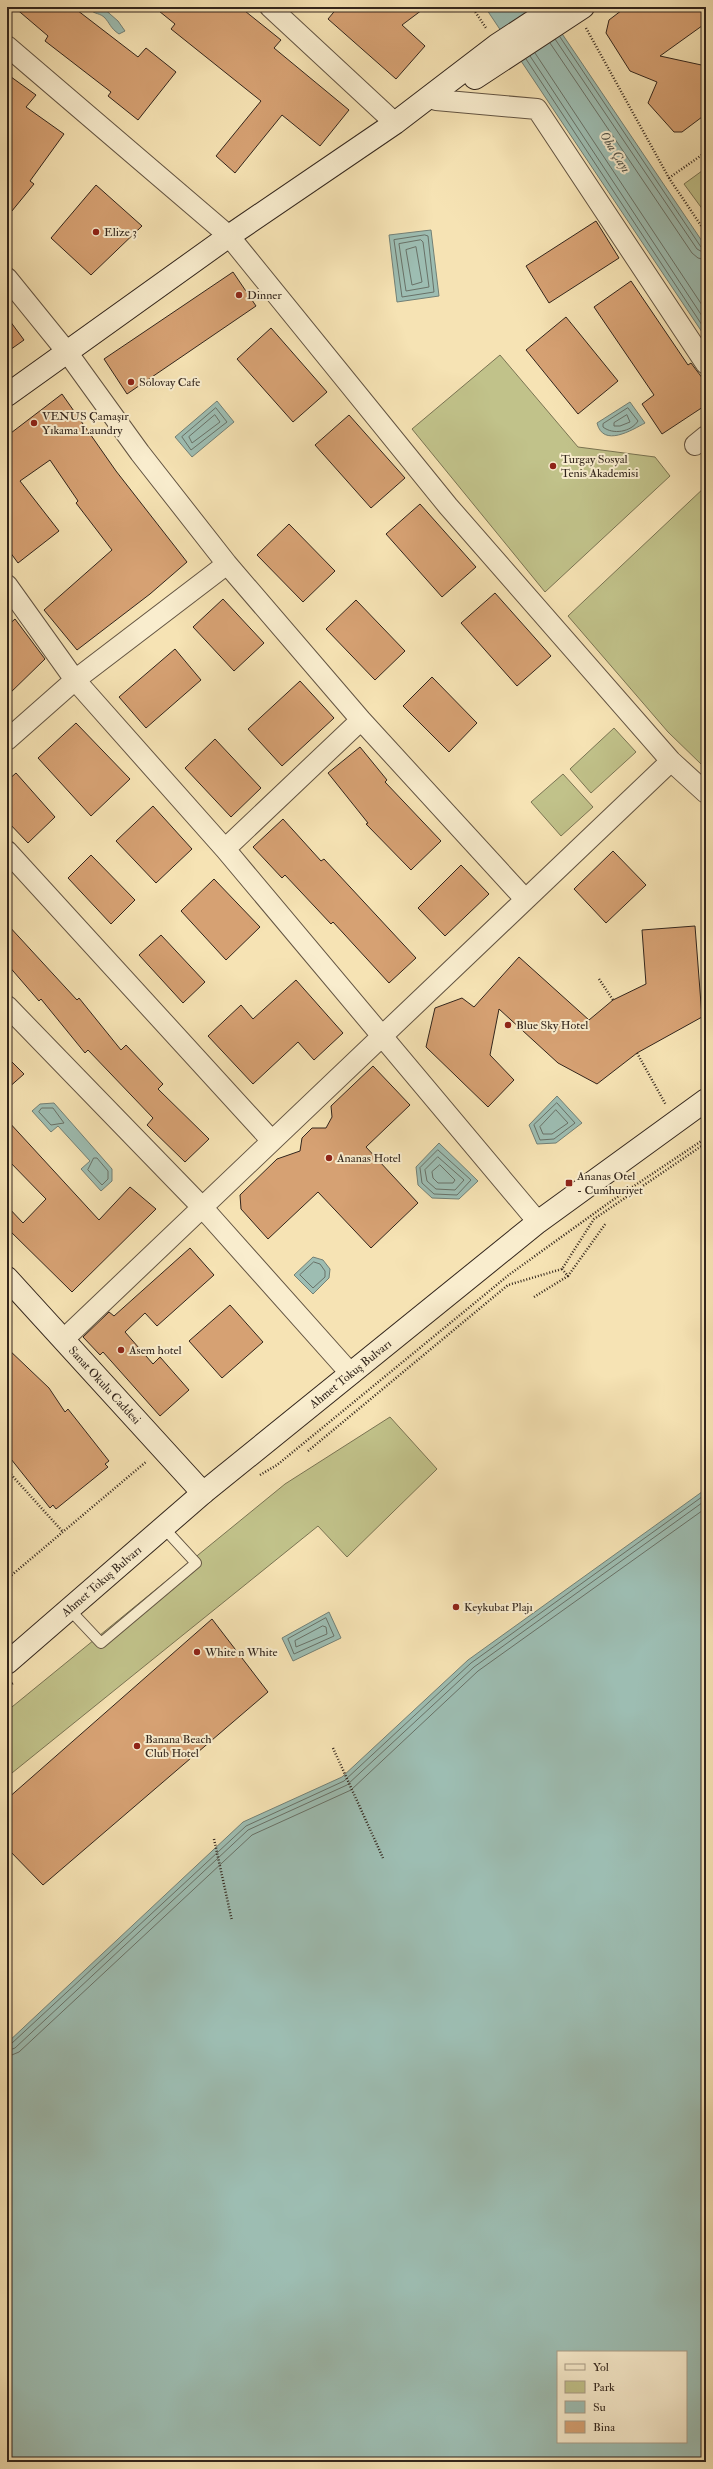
<svg xmlns="http://www.w3.org/2000/svg" width="713" height="2469" viewBox="0 0 713 2469" font-family="'IM FELL Double Pica',serif">
<style>
.green{fill:#c1c28a;stroke:#7a7453}
.water{fill:#9dbdb2;stroke:#728076;fill-rule:evenodd}
.lines{fill:none;stroke-linecap:round;stroke-linejoin:round}
.shore{stroke:#687167;stroke-width:1}
.building{fill:#d6a173;stroke:#32251c}
.lane-casing{stroke:#635442;stroke-width:12}
.street-casing{stroke:#635442;stroke-width:22}
.secondary-casing{stroke:#32251c;stroke-width:24}
.path{stroke:#32251c;stroke-width:2.5;stroke-dasharray:1 2;stroke-linecap:butt}
.lane{stroke:#f9edce;stroke-width:10}
.street{stroke:#f9edce;stroke-width:20}
.secondary{stroke:#f9edce;stroke-width:22}
.poi-dot{fill:#8f2418;stroke:#f9edce;stroke-width:1.5}
.labels{text-anchor:middle;dominant-baseline:central;stroke-width:4;stroke-linejoin:round;paint-order:stroke}
.poi-label{font-size:12px;fill:#32251c;stroke:#f9edce;text-anchor:start}
.street-label{font-size:12px;fill:#32251c;stroke:#f9edce}
.water-label{font-size:13px;font-style:italic;fill:#525349;stroke:#f9edce}
</style>
<rect width="100%" height="100%" fill="#f6e3b4"/>
<filter id="stains"><feTurbulence type="fractalNoise" baseFrequency=".005" numOctaves="4"/><feColorMatrix values="0 0 0 0 .2 0 0 0 0 .09 0 0 0 0 .02 0 0 0 .5 -.17"/></filter>
<radialGradient id="worn" r=".72"><stop offset=".6" stop-color="#630" stop-opacity="0"/><stop offset="1" stop-color="#630" stop-opacity=".3"/></radialGradient>
<path class="green" d="M706 168V214L684 184Z
M500 355 578 447 655 457 670 476 545 592 412 429Z
M706 486V762L702 765 668 732 568 616Z
M614 728 636 752 591 793 570 769Z
M563 774 593 807 561 836 531 802Z
M390 1417 437 1469 347 1557 318 1526 7 1777V1711L285 1484Z"/>
<path class="water" d="M89 7H102L118 21 125 31 119 34C110 28 110 23 104 17 98 12 93 15 89 7Z
M485 7H544L706 247V338Z
M431 230 439 296 397 302 389 235Z
M217 401 234 422 192 457 175 437Z
M630 402 645 423C632 430 603 448 597 423Z
M557 1096 582 1123 556 1143 537 1144 529 1125Z
M54 1103 112 1169V1181L101 1191 81 1169 90 1161 58 1126 51 1132 32 1111 40 1104Z
M439 1143 478 1181 459 1199 432 1198 418 1185 416 1167Z
M313 1257 323 1260 330 1269 329 1278 313 1294 294 1275Z
M706 1489V2462H7V2043L243 1822 342 1777 468 1660ZM558 2352H686V2442H558Z
M329 1612 341 1638 293 1661 282 1638Z"/>
<g class="lines">
<path class="shore" d="M560 37 701 247 706 249
M555 39 697 249 706 254
M550 43 692 253 698 258 706 260
M535 53 706 311
M530 56 706 322
M526 59 706 331
M425 235 428 236 434 292 402 297 394 240Z
M421 240 423 242 429 287 406 291 399 244Z
M416 247 422 282 412 285 406 250Z
M216 408 227 422 191 450 182 437Z
M628 408 638 421C631 432 613 435 603 427V424Z
M215 415 220 422 192 443 189 437Z
M627 415 630 422 620 426H614V423Z
M557 1103 575 1123 554 1139 540 1140 534 1125Z
M42 1108H53L64 1123 51 1125 39 1112Z
M556 1110 568 1123 552 1134H543L540 1127Z
M438 1150 471 1180 457 1195 434 1194 422 1183 420 1168Z
M438 1157 464 1180 455 1190 436 1189 427 1181 425 1170Z
M94 1158H97L108 1171V1179L102 1185 88 1170Z
M440 1165 455 1180 453 1183H438L433 1178 432 1172Z
M314 1262 320 1264 325 1271V1277L313 1288 300 1275Z
M326 1618 334 1636 294 1654 288 1639Z
M323 1626 326 1627 327 1634 296 1647 295 1641Z
M7 2045 11 2044 246 1826 344 1781 471 1663 706 1494
M7 2051 15 2048 248 1830 347 1785 474 1667 706 1500
M7 2057 19 2052 252 1835 351 1790 478 1671 706 1508"/>
</g>
<path class="building" d="M14 7H73L138 57 146 48 176 72 138 120 108 96 111 92 45 41 48 36Z
M154 7H240L281 40 274 48 349 110 320 146 282 115 235 173 216 156 261 101 171 29 175 24Z
M338 7H426L402 25 425 46 396 79 328 19Z
M626 7H706V23L660 56 706 66V114L682 132H674L648 103 657 82 630 71 606 33 609 20Z
M7 74 36 95 26 107 64 134 30 181 34 184 7 217Z
M96 185 142 226 91 275 51 238Z
M596 221 619 258 549 303 526 266Z
M233 272 256 306 127 394 104 359Z
M631 281 688 365 691 363 706 383V405L662 434 642 404 654 395 594 307Z
M7 317 24 340 7 352Z
M566 317 618 381 578 414 526 350Z
M271 328 327 392 293 422 237 359Z
M62 394 116 471 187 562 150 594 77 650 44 610 112 550 76 503 78 501 50 460 20 481 59 531 18 563 7 548V436Z
M349 415 405 478 371 508 315 445Z
M420 504 476 567 442 597 386 534Z
M289 524 335 571 303 602 257 555Z
M495 593 551 656 517 686 461 623Z
M223 599 264 643 234 671 193 627Z
M356 600 405 651 375 680 326 629Z
M15 619 45 659 7 696V626Z
M175 649 201 680 146 728 119 697Z
M432 677 477 723 449 752 403 706Z
M300 681 334 718 282 766 248 729Z
M76 723 130 779 91 816 38 758Z
M215 739 261 788 231 817 185 768Z
M360 747 387 780 385 782 441 841 411 870 366 824 368 823 328 773Z
M16 773 55 817 28 843 7 821V781Z
M153 806 192 849 156 883 116 841Z
M283 819 321 861 324 859 416 958 389 983 333 922 331 924 285 875 282 878 253 847Z
M613 851 646 885 606 923 574 889Z
M91 855 135 900 111 924 68 878Z
M461 865 489 894 445 936 418 908Z
M214 879 260 927 226 960 181 911Z
M7 924 77 1000 79 998 121 1050 126 1045 163 1084 158 1089 209 1139 185 1162 147 1125 153 1118 88 1050 85 1053 41 999 39 1001 7 964Z
M695 926 702 1017 637 1053 597 1084 558 1063 499 1009 490 1055 514 1080 488 1107 426 1047 435 1008 462 998 474 1007 519 957 589 1020 613 1000 646 984 642 930Z
M161 935 205 982 183 1003 139 955Z
M296 980 343 1033 314 1060 298 1042 253 1084 208 1036 241 1005 253 1019Z
M7 1057 24 1074 7 1089Z
M373 1066 410 1105 366 1147 418 1203 371 1248 318 1192 268 1239 241 1209 240 1195 277 1159 300 1151 302 1138 312 1128H326L332 1117 331 1106Z
M7 1120 99 1220 130 1187 156 1209 72 1292 7 1228V1206L23 1223 46 1199 7 1159Z
M190 1248 214 1275 157 1326 145 1313 125 1332 153 1364 160 1357 189 1390 160 1416 103 1352 100 1355 83 1337 109 1312 114 1316Z
M230 1305 263 1342 222 1378 189 1341Z
M7 1348 49 1388 65 1412 68 1409 109 1461 105 1464 108 1467 56 1509 53 1505 50 1508 7 1454Z
M212 1619 268 1692 43 1885 7 1848V1799Z"/>
<g class="lines">
<defs>
<path id="lane" d="M69 1609 101 1643 196 1563 163 1527"/>
<path id="street" d="M270 7 395 123
M7 46 229 236 448 506 671 761 706 793
M436 100 537 109 706 364
M7 278 67 352 140 453 227 564 361 720 525 899
M695 445 706 436
M7 585 75 680 225 849 538 1222
M7 740 75 680 227 564
M225 849 361 720
M7 851 272 1141
M7 1006 202 1207 351 1374
M64 1339 671 761"/>
<g id="secondary">
<path d="M475 78 583 7"/>
<path d="M7 395 229 236 395 123 497 45 555 7"/>
<path id="s1" d="M7 1278 203 1493"/>
<path id="s2" d="M7 1663 203 1493 538 1222 706 1100"/>
</g>
</defs>
<use href="#lane" class="lane-casing"/>
<use href="#street" class="street-casing"/>
<use href="#secondary" class="secondary-casing"/>
<path class="path" d="M472 7 486 28
M586 28 669 178 706 233
M669 178 706 152
M599 979 613 1000
M637 1053 666 1105
M562 1269 568 1276 606 1223
M534 1297 568 1276
M308 1451 508 1285 562 1269 594 1219 706 1143
M7 1470 63 1532
M260 1475 277 1465 510 1274 610 1202 706 1138
M7 1579 147 1461
M7 1687 13 1683
M333 1748 383 1858
M214 1839 232 1921"/>
<use href="#lane" class="lane"/>
<use href="#street" class="street"/>
<use href="#secondary" class="secondary"/>
</g>
<g class="poi-dot">
<circle cx="96" cy="232" r="4"/>
<circle cx="239" cy="295" r="4"/>
<circle cx="131" cy="382" r="4"/>
<circle cx="34" cy="423" r="4"/>
<circle cx="553" cy="466" r="4"/>
<circle cx="508" cy="1025" r="4"/>
<circle cx="329" cy="1158" r="4"/>
<rect x="565" y="1179" width="8" height="8" rx="2"/>
<circle cx="121" cy="1350" r="4"/>
<circle cx="456" cy="1607" r="4"/>
<circle cx="197" cy="1652" r="4"/>
<circle cx="137" cy="1746" r="4"/>
</g>
<g class="labels">
<g class="poi-label">
<text x="104" y="232">Elize 3</text>
<text x="247" y="295">Dinner</text>
<text x="139" y="382">Solovay Cafe</text>
<text x="42" y="416">VENUS Çamaşır<tspan x="42" dy="14">Yıkama Laundry</tspan></text>
<text x="561" y="459">Turgay Sosyal<tspan x="561" dy="14">Tenis Akademisi</tspan></text>
<text x="516" y="1025">Blue Sky Hotel</text>
<text x="337" y="1158">Ananas Hotel</text>
<text x="577" y="1176">Ananas Otel<tspan x="577" dy="14">- Cumhuriyet</tspan></text>
<text x="129" y="1350">Asem hotel</text>
<text x="464" y="1607">Keykubat Plajı</text>
<text x="205" y="1652">White n White</text>
<text x="145" y="1739">Banana Beach<tspan x="145" dy="14">Club Hotel</tspan></text>
</g>
<g class="street-label">
<text stroke="none"><textPath href="#s2" startOffset="449">Ahmet Tokuş Bulvarı</textPath></text>
<text stroke="none"><textPath href="#s1" startOffset="145">Sanat Okulu Caddesi</textPath></text>
<text stroke="none"><textPath href="#s2" startOffset="125">Ahmet Tokuş Bulvarı</textPath></text>
</g>
<g class="water-label">
<text transform="translate(615 152) rotate(58)">Oba Çayı</text>
</g>
</g>
<rect width="713" height="2469" fill="none" stroke="#f6e3b4" stroke-width="24"/>
<rect x="8" y="8" width="697" height="2453" fill="none" stroke="#32251c" stroke-width="2"/>
<rect x="12" y="12" width="689" height="2445" fill="none" stroke="#32251c"/>
<rect x="557" y="2351" width="130" height="92" fill="#f9edce" stroke="#a99d87"/>
<rect x="565" y="2364" width="20" height="6" fill="#f9edce" stroke="#a99d87"/>
<text x="593" y="2371" font-size="12" fill="#32251c">Yol</text>
<rect x="565" y="2381" width="20" height="12" fill="#c1c28a" stroke="#a99d87"/>
<text x="593" y="2391" font-size="12" fill="#32251c">Park</text>
<rect x="565" y="2401" width="20" height="12" fill="#9dbdb2" stroke="#a99d87"/>
<text x="593" y="2411" font-size="12" fill="#32251c">Su</text>
<rect x="565" y="2421" width="20" height="12" fill="#d6a173" stroke="#a99d87"/>
<text x="593" y="2431" font-size="12" fill="#32251c">Bina</text>
<rect width="100%" height="100%" filter="url(#stains)"/>
<rect width="100%" height="100%" fill="url(#worn)"/>
</svg>
